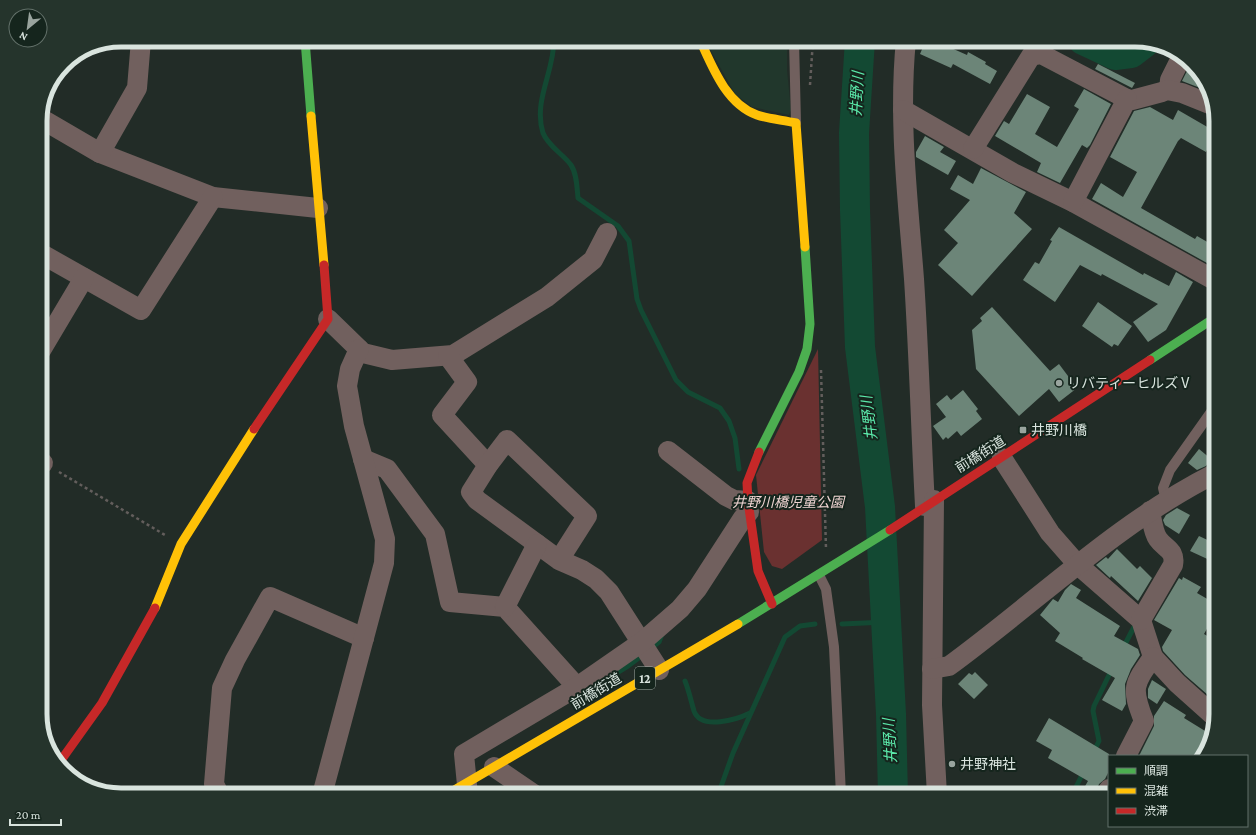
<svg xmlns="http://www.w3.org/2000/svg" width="1256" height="835" font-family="'Crimson Pro','Noto Sans JP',serif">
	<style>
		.built { fill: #21372c }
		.green { fill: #6a3130 }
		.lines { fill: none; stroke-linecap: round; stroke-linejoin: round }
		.stream { stroke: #134933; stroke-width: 5 }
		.river { stroke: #134933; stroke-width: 30 }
		.building { fill: #6c8578 }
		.path { stroke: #635e5c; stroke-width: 2.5; stroke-dasharray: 3 3; stroke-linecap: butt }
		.lane { stroke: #71605e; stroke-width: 10 }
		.street { stroke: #71605e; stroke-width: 20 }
		.fast { stroke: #4caf50; stroke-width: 9 }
		.slow { stroke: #ffc107; stroke-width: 9 }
		.jam { stroke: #c62828; stroke-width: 9 }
		.poi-dot { fill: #99a49e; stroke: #15251d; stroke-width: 1.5 }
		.labels { text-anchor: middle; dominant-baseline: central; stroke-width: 4; stroke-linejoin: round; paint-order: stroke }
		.shield { fill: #15251d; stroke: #9eaba4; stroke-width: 1 }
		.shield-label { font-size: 13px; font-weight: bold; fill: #d9e4de }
		.poi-label { font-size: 14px; fill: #d9e4de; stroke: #15251d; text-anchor: start }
		.street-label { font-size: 14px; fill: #d9e4de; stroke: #15251d }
		.park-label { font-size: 14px; font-style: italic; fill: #f0d5d3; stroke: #15251d }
		.water-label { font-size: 15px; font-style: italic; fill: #5be9aa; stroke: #15251d }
		.rim { fill: none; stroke: #d9e4de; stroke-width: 5 }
	</style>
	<rect width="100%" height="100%" fill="#222c27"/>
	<!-- built -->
	<polygon class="built" points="705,40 787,40 787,70 791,110 789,115 752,107 735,94"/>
	<!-- green -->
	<polygon class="green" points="818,349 822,540 782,569 772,566 764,552 756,475"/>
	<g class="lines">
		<!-- stream -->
		<g class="stream">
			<path d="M554,40C554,72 533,101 543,133C548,146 563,154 571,165C577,174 577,188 578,198L618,226L629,241L637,299L641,310L676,380L688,392L720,408L729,421L735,438L739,469"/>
			<polyline points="842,624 886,622"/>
			<polyline points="1123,648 1136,623"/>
			<polyline points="650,649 659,642 662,634"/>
			<path d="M685,681C689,691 691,701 694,711C701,731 738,719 750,713"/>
			<polyline points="597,685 628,666 644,654"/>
			<polyline points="1094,751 1099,741 1093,711 1094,706 1112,669"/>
			<polyline points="718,795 733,753 785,637 800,626 815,624"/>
			<polyline points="1072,795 1084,771"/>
		</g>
		<!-- river -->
		<g class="river">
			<polyline points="860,40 854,133 855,210 860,347 880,507 891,714 893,795"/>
			<polyline points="1083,40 1115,55 1131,53 1144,43"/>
		</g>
	</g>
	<!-- building -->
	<g class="building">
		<polygon points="926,40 942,40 940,43 967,55 968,52 986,62 985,64 997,71 990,84 953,64 951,68 920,54"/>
		<polygon points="1098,64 1135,83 1132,88 1095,69"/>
		<polygon points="1190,65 1205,81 1208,91 1182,81"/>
		<polygon points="1084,89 1111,104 1090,145 1087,148 1082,145 1060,183 1037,172 1041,163 995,136 1004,121 1009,124 1027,94 1050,107 1035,134 1057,147 1079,109 1074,106"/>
		<polygon points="1150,107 1173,120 1178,110 1216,132 1216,155 1207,150 1206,152 1181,138 1178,141 1141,208 1195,239 1197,236 1216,247 1216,268 1092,199 1101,183 1123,197 1137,172 1110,157 1134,111"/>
		<polygon points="925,136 944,147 940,152 956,161 948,175 916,157 916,152"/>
		<polygon points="981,168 1026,192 1014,213 1032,229 972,296 938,265 958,243 944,230 970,200 950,189 958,175 973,184"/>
		<polygon points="1059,227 1143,275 1144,273 1169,286 1176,272 1193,282 1166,330 1148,342 1133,322 1158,304 1102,274 1101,276 1080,265 1055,302 1023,280 1035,262 1039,264 1052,241 1050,240"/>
		<polygon points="1098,302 1132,326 1118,346 1114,344 1112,347 1082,326"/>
		<polygon points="992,307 1050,371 1059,364 1077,388 1059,402 1049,389 1019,416 976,369 972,330 982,321 980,318"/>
		<polygon points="963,390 978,409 976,411 982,419 961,436 957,431 948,439 946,437 943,440 933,426 946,417 936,404 947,395 951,400"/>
		<polygon points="1199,449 1211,459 1206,466 1197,470 1188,463"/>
		<polygon points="1177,508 1190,515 1179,534 1165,525 1163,520 1166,515"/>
		<polygon points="1199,536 1216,544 1216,563 1190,551"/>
		<polygon points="1117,549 1137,569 1140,566 1152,578 1138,601 1111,576 1110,578 1096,565 1106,557 1108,559"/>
		<polygon points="1183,577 1201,587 1197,593 1216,604 1216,613 1204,634 1216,641 1216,702 1185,675 1163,651 1162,647 1172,630 1154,620 1179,578 1182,580"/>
		<polygon points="1071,584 1081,590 1076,598 1120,626 1114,636 1138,649 1140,655 1131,669 1125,684 1126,704 1122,711 1102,700 1115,678 1082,659 1083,658 1055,641 1060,633 1040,615 1053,599 1058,602 1065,590"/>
		<polygon points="975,672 988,685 974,699 958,684 969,673 972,675"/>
		<polygon points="1152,680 1166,689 1157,704 1148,698 1148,689"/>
		<polygon points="1164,701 1186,715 1184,718 1210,734 1203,756 1139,756 1154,726 1154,716"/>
		<polygon points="1049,718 1109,754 1109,771 1105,779 1099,784 1095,795 1080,795 1088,781 1048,758 1052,750 1036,741"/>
	</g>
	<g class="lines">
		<!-- path -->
		<g class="path">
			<polyline points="810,85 813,40"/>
			<polyline points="821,370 826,549"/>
			<polyline points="59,472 165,535"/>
		</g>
		<!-- lane -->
		<g class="lane">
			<polyline points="794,40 796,123"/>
			<polyline points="1166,500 1163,488 1170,470 1216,405"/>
			<polyline points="819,575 826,589 834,647 841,795"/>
		</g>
		<!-- street -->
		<g class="street">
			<path d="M906,40C898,120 908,200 914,279C919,355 921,431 925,506"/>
			<polyline points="1169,90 1170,80 1182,56"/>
			<polyline points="903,110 1013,173 1073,202 1216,281"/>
			<polyline points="40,118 100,153 213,197 318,208"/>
			<polyline points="973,149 1031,56 1041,54 1127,99 1132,100 1162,92 1167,90 1182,93 1212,105"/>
			<polyline points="100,153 137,88 141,40"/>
			<polyline points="1073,202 1127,99"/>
			<polyline points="40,253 141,310 213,197"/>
			<polyline points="328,319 363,353 392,360 453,355 547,297 593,260 607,233"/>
			<polyline points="40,352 84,278"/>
			<polyline points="448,356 467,382 442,415 488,465"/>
			<polyline points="668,451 726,496 734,500 748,501"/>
			<polyline points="1002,458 1050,533 1078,565 1141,620 1153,657 1177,683 1215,717"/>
			<polyline points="363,459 387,469 435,534 450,602 505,607 577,687"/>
			<polyline points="40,462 43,463"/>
			<polyline points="934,500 932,705 937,795"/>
			<polyline points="559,560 587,516 507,440 488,465 471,492 477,500 559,560 582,570 596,579 609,592 659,670"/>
			<polyline points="505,607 537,544"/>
			<path d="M1141,620L1173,565C1176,550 1165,549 1158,539C1153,532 1152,520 1150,511"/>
			<path d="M932,669L949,666C1038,601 1118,522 1216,473"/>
			<path d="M1126,756L1144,721C1131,688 1133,685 1153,657"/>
			<polyline points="494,767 535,795"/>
			<polyline points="222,795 219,794 214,784 222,688 235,660 270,597 364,638"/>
			<polyline points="322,795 384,563 385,539 354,426 347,386 350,369 359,349"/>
			<polyline points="468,795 464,754 577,687 642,642 680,609 697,589 743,518 749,512"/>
			<polyline points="1106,795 1109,789"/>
		</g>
		<!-- fast -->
		<g class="fast">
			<polyline points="305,40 311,116"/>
			<polyline points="1150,360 1216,317"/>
			<polyline points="759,452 799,372 807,349 810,324 805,247"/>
			<polyline points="738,624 890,530"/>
		</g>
		<!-- slow -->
		<g class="slow">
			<path d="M700,40C712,66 726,104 757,115C769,119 783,120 796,123L805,247"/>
			<polyline points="311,116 324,265"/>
			<polyline points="155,608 181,544 254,429"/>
			<polyline points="446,795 738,624"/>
		</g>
		<!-- jam -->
		<g class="jam">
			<polyline points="254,429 328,319 324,265"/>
			<polyline points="759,452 747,483 748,501 758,571 772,604"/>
			<polyline points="890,530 1150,360"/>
			<polyline points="59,763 102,703 155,608"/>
		</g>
	</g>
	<!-- markers -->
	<g class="poi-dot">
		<circle cx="1059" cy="383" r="4"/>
		<rect x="1019" y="426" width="8" height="8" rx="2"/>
		<circle cx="952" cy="764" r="4"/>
	</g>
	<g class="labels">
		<!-- shield labels -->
		<rect class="shield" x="635" y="667" width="20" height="22" rx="3"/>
		<g class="shield-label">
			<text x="645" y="678">12</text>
		</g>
		<!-- poi labels -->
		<g class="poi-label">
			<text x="1067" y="383">リバティーヒルズⅤ</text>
			<text x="1031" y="430">井野川橋</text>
			<text x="960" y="764">井野神社</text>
		</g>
		<!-- street labels -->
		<g class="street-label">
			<text transform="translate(980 454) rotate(-32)">前橋街道</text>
			<text transform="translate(596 691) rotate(-31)">前橋街道</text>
		</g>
		<!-- park labels -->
		<g class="park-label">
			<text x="788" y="502">井野川橋児童公園</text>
		</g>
		<!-- water labels -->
		<g class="water-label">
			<text transform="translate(857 94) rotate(-87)">井野川</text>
			<text transform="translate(869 418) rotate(-97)">井野川</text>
			<text transform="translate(890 741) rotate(-93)">井野川</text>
		</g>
	</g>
	<!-- crop -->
	<path d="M0 0H1256V835H0ZM121 47H1135A74 74 0 0 1 1209 121V714A74 74 0 0 1 1135 788H121A74 74 0 0 1 47 714V121A74 74 0 0 1 121 47Z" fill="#25342c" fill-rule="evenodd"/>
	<path class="rim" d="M121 47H1135A74 74 0 0 1 1209 121V714A74 74 0 0 1 1135 788H121A74 74 0 0 1 47 714V121A74 74 0 0 1 121 47Z"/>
	<!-- legend -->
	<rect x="1108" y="755" width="140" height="72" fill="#15251d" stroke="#63716a"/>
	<rect x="1116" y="768" width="20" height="6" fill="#4caf50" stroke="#63716a"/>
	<text x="1144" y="775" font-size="12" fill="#d9e4de">順調</text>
	<rect x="1116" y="788" width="20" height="6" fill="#ffc107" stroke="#63716a"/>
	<text x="1144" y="795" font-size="12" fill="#d9e4de">混雑</text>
	<rect x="1116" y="808" width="20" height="6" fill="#c62828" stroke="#63716a"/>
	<text x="1144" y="815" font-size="12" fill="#d9e4de">渋滞</text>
	<!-- north arrow -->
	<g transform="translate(28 28) rotate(209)"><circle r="19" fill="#15251d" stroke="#63716a"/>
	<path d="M0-3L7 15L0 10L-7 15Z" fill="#99a49e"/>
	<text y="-6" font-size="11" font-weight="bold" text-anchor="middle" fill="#d9e4de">N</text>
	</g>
	<!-- scale -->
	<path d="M10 819v6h51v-6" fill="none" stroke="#d9e4de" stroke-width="2"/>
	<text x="16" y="819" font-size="12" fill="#d9e4de" stroke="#15251d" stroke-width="3" paint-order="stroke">20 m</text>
</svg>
